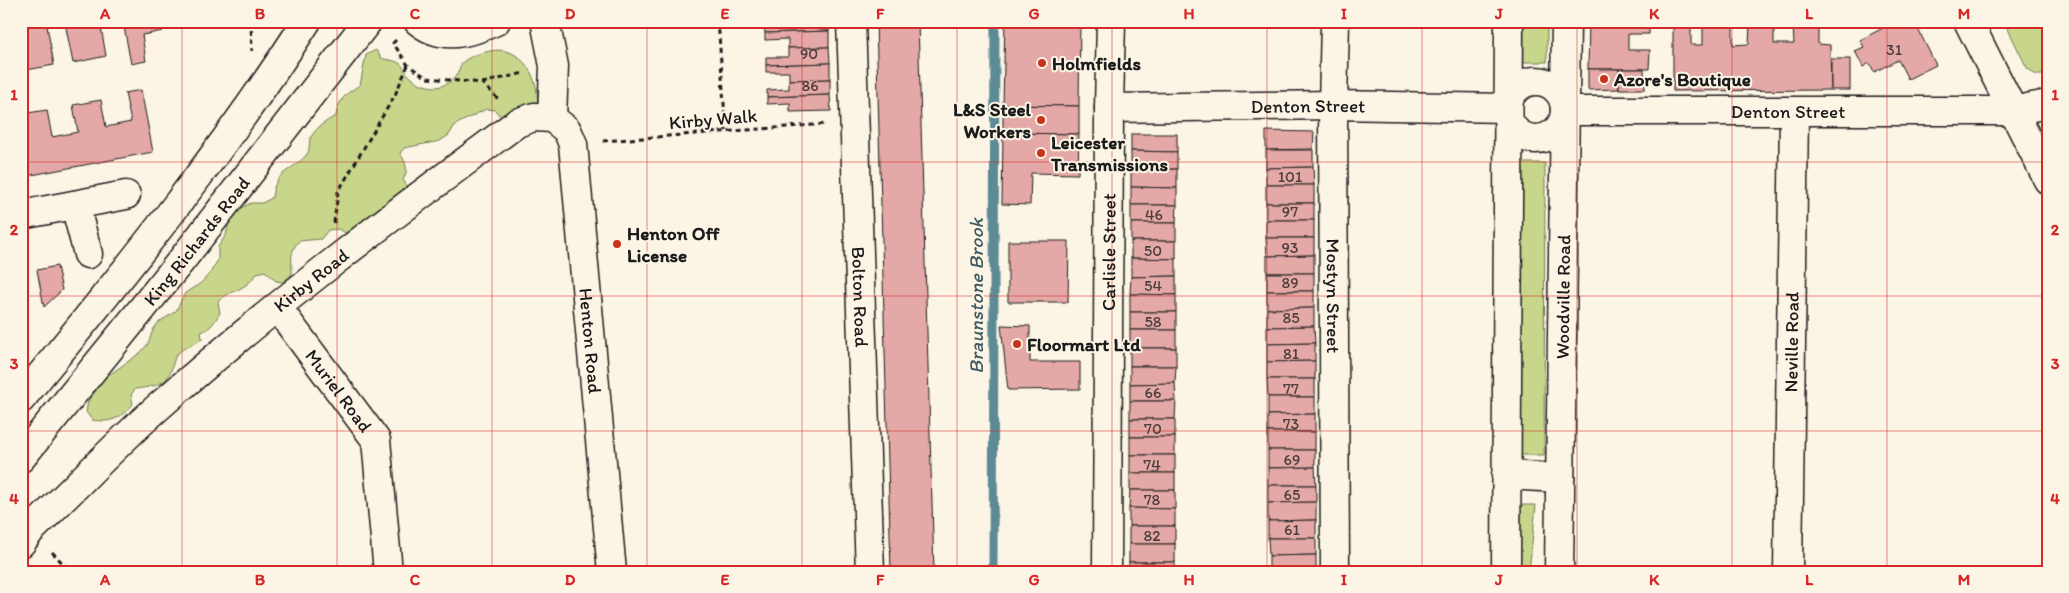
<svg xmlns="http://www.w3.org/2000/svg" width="2069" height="593" font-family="Itim,sans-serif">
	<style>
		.green { fill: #c7d68a; stroke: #727953 }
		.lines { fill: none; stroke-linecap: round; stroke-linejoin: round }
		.stream { stroke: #5c8a95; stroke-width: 9 }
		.building { fill: #e4a9a6; stroke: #1c1c1c }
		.minor-casing { stroke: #1c1c1c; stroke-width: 31 }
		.major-casing { stroke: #1c1c1c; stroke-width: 31 }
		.path { stroke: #1c1c1c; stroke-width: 3; stroke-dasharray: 5 4; stroke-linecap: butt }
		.minor { stroke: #fcf5e5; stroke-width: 28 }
		.major { stroke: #fcf5e5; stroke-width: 28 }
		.grid { fill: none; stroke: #d62828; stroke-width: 1; stroke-opacity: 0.55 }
		.poi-dot { fill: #c8321e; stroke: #fcf5e5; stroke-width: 2 }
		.labels { text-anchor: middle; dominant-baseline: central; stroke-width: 4; stroke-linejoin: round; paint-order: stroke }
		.number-label { font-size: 16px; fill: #4e3f3e }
		.poi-label { font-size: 19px; font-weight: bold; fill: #1c1c1c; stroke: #fcf5e5; text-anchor: start }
		.street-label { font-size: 19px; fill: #1c1c1c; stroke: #fcf5e5 }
		.water-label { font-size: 20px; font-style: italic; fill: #415c62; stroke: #fcf5e5 }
		.neatline { fill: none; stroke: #d62828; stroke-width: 2 }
		.grid-label { font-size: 16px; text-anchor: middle; font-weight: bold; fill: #d62828 }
	</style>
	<rect width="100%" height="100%" fill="#fcf5e5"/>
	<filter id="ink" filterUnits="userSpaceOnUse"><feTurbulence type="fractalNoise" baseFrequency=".02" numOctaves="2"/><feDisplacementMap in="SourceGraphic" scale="10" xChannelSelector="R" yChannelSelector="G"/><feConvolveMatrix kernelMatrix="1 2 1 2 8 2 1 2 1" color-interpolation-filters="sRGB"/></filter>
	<g filter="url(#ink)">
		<!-- green -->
		<g class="green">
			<rect x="1520" y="21" width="27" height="41"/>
			<polygon points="2004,21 2043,21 2048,30 2048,75 2036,75 2027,68"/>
			<path d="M376,50L381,58C386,60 395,60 399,63C402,64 404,70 406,72C413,81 424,87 436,87C445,86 453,81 458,73C459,70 460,66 462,63C469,56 481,53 490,51C523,44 541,81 537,108L503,120L495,110L486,109L455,125L449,135L440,141L404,148L400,153C406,163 409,169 403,180L413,194L354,237L338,229L328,230L321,239L299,241C289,251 292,261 292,274L283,282L276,281L265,271L257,273C244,293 231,288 218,302L220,313C214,322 211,329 201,332L202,339C195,344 184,347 178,353C174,357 173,365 171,371C166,386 149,387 135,389L131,395L133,404C120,419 112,423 92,420L86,412L88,401L96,391L99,382L140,353L148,344L153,330L158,323L176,311L185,293L201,283L210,273L218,260V247L226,235L229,222L241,208L251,203H262L272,198C275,169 292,173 307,154C310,150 309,144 310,139C315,128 326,121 336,116C338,100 346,93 360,85L366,55Z"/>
			<polygon points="1518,163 1545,163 1544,455 1518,455"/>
			<polygon points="1515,505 1536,505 1529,572 1515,572"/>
		</g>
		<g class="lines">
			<!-- stream -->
			<polyline class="stream" points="993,572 995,21"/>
		</g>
		<!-- building -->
		<g class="building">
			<polygon points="21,21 100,21 106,56 73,63 65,23 47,26 54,65 21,71"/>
			<polygon points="123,21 161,21 163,31 142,35 146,61 131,64"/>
			<polygon points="787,21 828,21 829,31 765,33 764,25 787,25"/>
			<polygon points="876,21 918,21 934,572 891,572"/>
			<polygon points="1005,21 1080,21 1079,106 1003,105"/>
			<polygon points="1589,21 1649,21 1649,34 1628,34 1628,50 1650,50 1649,69 1588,69"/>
			<polygon points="1798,21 1815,21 1815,26 1818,26 1818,44 1830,45 1831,90 1673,91 1673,24 1691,24 1691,45 1703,45 1703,25 1733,25 1733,45 1749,44 1750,25 1774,25 1774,44 1794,44 1793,26 1798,26"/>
			<polygon points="1880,21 1914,21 1936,65 1908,79 1898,60 1874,72 1870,63 1863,67 1855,51 1864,47 1860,40 1883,28"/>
			<polygon points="829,31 829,47 788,48 788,39 765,40 765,33"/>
			<polygon points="829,47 830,63 766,65 766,57 788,57 788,48"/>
			<rect x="1831" y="59" width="19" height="31"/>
			<polygon points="830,63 830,79 789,80 789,72 766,72 766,65"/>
			<polygon points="1588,69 1619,69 1619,89 1588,90"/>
			<polygon points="1619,69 1644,69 1645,89 1619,89"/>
			<polygon points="830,79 830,95 767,97 767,90 789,89 789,80"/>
			<polygon points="141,90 153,152 21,177 21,143 26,142 21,114 47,110 52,137 78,132 73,105 101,100 106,127 131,122 125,93"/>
			<polygon points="830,95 831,111 790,112 790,103 767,104 767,97"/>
			<polygon points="1003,105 1079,106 1079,134 1003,133"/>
			<polygon points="1266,131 1314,132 1313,149 1266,150"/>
			<polygon points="1003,133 1079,134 1078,174 1031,173 1030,205 1002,204"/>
			<polygon points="1131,134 1177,134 1177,152 1131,151"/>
			<polygon points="1266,150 1313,150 1313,167 1266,168"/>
			<polygon points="1131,151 1177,152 1177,169 1131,170"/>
			<polygon points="1313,167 1314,185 1266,185 1266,168"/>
			<polygon points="1177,169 1177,188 1131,187 1131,170"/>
			<rect x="1266" y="185" width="48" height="18"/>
			<polygon points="1131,187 1177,188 1177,205 1131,205"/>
			<rect x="1266" y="203" width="48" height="17"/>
			<polygon points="1131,205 1177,205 1176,223 1131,223"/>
			<rect x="1266" y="220" width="48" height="18"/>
			<rect x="1131" y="223" width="45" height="18"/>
			<polygon points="1266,238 1314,238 1314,255 1267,256"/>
			<polygon points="1008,241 1069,241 1068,302 1008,302"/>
			<polygon points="1131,241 1176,241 1176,259 1131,258"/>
			<polygon points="1314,255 1314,273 1267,273 1267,256"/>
			<polygon points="1131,258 1176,259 1176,276 1131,277"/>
			<polygon points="57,266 62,290 44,307 37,270"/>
			<rect x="1267" y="273" width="47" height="18"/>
			<polygon points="1176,276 1176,295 1130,294 1131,277"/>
			<polygon points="1267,291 1314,291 1314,308 1267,309"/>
			<polygon points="1130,294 1176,295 1176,312 1130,312"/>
			<polygon points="1314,308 1314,326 1267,327 1267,309"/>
			<rect x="1130" y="312" width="46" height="18"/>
			<polygon points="1001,325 1030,326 1030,362 1080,362 1080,389 1008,390"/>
			<polygon points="1314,326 1315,343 1267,344 1267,327"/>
			<rect x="1130" y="330" width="46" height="18"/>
			<polygon points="1315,343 1315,361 1267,362 1267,344"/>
			<rect x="1130" y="348" width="46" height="18"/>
			<polygon points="1315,361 1315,379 1267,379 1267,362"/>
			<polygon points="1130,366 1176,366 1175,383 1130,384"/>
			<polygon points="1267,379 1315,379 1315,397 1268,397"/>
			<polygon points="1175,383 1176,401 1130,401 1130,384"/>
			<polygon points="1268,397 1315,397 1315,414 1268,415"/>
			<polygon points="1130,401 1176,401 1175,419 1130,419"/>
			<polygon points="1315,414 1315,432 1268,432 1268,415"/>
			<rect x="1130" y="419" width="45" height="18"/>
			<rect x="1268" y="432" width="47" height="18"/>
			<rect x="1130" y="437" width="45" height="18"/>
			<polygon points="1268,450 1315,450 1315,467 1268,468"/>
			<rect x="1130" y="455" width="45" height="18"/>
			<polygon points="1315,467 1316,485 1268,485 1268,468"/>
			<rect x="1130" y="473" width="45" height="17"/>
			<polygon points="1268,485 1316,485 1316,502 1268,503"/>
			<polygon points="1130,490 1175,490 1175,509 1129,508"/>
			<polygon points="1316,502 1316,520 1268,521 1268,503"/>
			<polygon points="1129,508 1175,509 1175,526 1129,526"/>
			<polygon points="1316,520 1316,538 1268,538 1268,521"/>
			<rect x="1129" y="526" width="46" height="18"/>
			<polygon points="1268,538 1316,538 1316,555 1269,556"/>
			<rect x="1129" y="544" width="46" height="18"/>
			<polygon points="1316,555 1316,572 1269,572 1269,556"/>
			<rect x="1129" y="562" width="46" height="10"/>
		</g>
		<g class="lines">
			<!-- minor casing -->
			<g class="minor-casing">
				<g id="minor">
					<path d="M418,21C442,41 470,33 496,21"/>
					<polyline points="545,21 554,66 552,118"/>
					<path id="s1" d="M851,21L870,572"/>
					<path id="s2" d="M1335,21L1333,105L1335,572"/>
					<polyline points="1968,21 2048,180"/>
					<circle cx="1536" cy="110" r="29"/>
					<path id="s3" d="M1109,108L1333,105L1507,108"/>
					<path id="s4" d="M1566,111H2012L2048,104"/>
					<path id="s5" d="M552,118L567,130L573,144L612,572"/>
					<polyline points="75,205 88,254"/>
					<polyline points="21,215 126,195"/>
					<path id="s6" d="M277,307L376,440L388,572"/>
					<polyline points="1506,475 1560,478"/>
					<path id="s7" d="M21,543L31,530C73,490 113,447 156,409C271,307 394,214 517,123L534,117L552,118"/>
					<path id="s8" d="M1107,572L1109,108L1111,21"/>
					<polyline points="1506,572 1509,21"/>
					<path id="s9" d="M1559,572L1566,21"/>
					<path id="s10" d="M1788,572L1794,112"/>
				</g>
			</g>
			<!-- major casing -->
			<g class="major-casing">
				<g id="major">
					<path d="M21,399C122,277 221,154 307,21"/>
					<path id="s11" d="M21,458L181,261L368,21"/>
				</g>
			</g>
			<!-- path -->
			<g class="path">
				<polyline points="251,21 252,51"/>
				<polyline points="718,21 726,131"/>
				<polyline points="396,40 393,43 408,65 427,78 482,83 498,99"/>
				<polyline points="482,83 524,73"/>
				<polyline points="603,141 826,124"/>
				<polyline points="334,223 338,192 395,95 408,65"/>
				<polyline points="52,552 71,572"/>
			</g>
			<!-- minor -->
			<use href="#minor" class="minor"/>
			<!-- major -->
			<use href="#major" class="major"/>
		</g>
	</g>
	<!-- grid -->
	<path class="grid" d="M182,21V572M337,21V572M492,21V572M647,21V572M802,21V572M957,21V572M1112,21V572M1267,21V572M1422,21V572M1577,21V572M1732,21V572M1887,21V572M21,162H2048M21,296H2048M21,431H2048"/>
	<!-- markers -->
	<g class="poi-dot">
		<circle cx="1042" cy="63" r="5"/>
		<circle cx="1604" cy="79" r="5"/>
		<circle cx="1041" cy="120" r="5"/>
		<circle cx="1041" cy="153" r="5"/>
		<circle cx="617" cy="244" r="5"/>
		<circle cx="1017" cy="344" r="5"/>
	</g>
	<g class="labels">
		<!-- number labels -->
		<g class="number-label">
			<text x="1894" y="49">31</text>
			<text x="809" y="53">90</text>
			<text x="810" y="85">86</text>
			<text x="1290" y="176">101</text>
			<text x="1290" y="211">97</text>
			<text x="1154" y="214">46</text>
			<text x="1290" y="247">93</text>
			<text x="1153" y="250">50</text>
			<text x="1290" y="282">89</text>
			<text x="1153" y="285">54</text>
			<text x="1291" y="317">85</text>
			<text x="1153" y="321">58</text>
			<text x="1291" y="353">81</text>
			<text x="1291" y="388">77</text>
			<text x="1153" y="392">66</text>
			<text x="1291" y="423">73</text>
			<text x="1153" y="428">70</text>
			<text x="1292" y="459">69</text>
			<text x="1152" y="464">74</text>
			<text x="1292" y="494">65</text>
			<text x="1152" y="499">78</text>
			<text x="1292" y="529">61</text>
			<text x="1152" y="535">82</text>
		</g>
		<!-- poi labels -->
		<g class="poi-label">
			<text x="1052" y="63">Holmfields</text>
			<text x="1614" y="79">Azore's Boutique</text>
			<text x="1031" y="109" text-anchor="end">L&amp;S Steel<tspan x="1031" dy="22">Workers</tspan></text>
			<text x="1051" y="142">Leicester<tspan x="1051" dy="22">Transmissions</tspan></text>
			<text x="627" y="233">Henton Off<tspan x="627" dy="22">License</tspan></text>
			<text x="1027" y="344">Floormart Ltd</text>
		</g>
		<!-- street labels -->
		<g class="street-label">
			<text stroke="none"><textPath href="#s3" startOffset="199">Denton Street</textPath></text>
			<text stroke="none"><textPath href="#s4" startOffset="222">Denton Street</textPath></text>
			<text transform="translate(713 119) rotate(-5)">Kirby Walk</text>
			<text stroke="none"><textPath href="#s11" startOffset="279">King Richards Road</textPath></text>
			<text stroke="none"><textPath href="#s8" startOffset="320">Carlisle Street</textPath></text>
			<text stroke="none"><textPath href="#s7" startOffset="392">Kirby Road</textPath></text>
			<text stroke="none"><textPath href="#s1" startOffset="276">Bolton Road</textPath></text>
			<text stroke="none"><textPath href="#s2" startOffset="275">Mostyn Street</textPath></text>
			<text stroke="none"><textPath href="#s9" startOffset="275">Woodville Road</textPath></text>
			<text stroke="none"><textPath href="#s5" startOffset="232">Henton Road</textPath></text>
			<text stroke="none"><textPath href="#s10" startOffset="230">Neville Road</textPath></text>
			<text stroke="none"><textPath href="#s6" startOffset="104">Muriel Road</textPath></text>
		</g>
		<!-- water labels -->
		<g class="water-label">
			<text transform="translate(976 296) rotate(-90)">Braunstone Brook</text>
		</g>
	</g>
	<!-- margin -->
	<rect width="2069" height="593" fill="none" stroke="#fcf5e5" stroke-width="55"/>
	<rect x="28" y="28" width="2014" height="538" class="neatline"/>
	<g class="grid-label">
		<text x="105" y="19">A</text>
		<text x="260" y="19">B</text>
		<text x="415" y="19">C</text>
		<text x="570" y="19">D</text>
		<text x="725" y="19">E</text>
		<text x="880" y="19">F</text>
		<text x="1034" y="19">G</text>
		<text x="1189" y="19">H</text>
		<text x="1344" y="19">I</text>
		<text x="1499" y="19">J</text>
		<text x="1654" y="19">K</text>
		<text x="1809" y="19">L</text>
		<text x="1964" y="19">M</text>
		<text x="14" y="100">1</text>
		<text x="2055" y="100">1</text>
		<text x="14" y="235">2</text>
		<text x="2055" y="235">2</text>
		<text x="14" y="369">3</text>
		<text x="2055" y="369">3</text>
		<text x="14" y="504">4</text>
		<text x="2055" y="504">4</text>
		<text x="105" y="585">A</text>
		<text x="260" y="585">B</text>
		<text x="415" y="585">C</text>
		<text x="570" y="585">D</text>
		<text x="725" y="585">E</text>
		<text x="880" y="585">F</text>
		<text x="1034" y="585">G</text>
		<text x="1189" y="585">H</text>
		<text x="1344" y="585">I</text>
		<text x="1499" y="585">J</text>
		<text x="1654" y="585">K</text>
		<text x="1809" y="585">L</text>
		<text x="1964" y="585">M</text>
	</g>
</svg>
